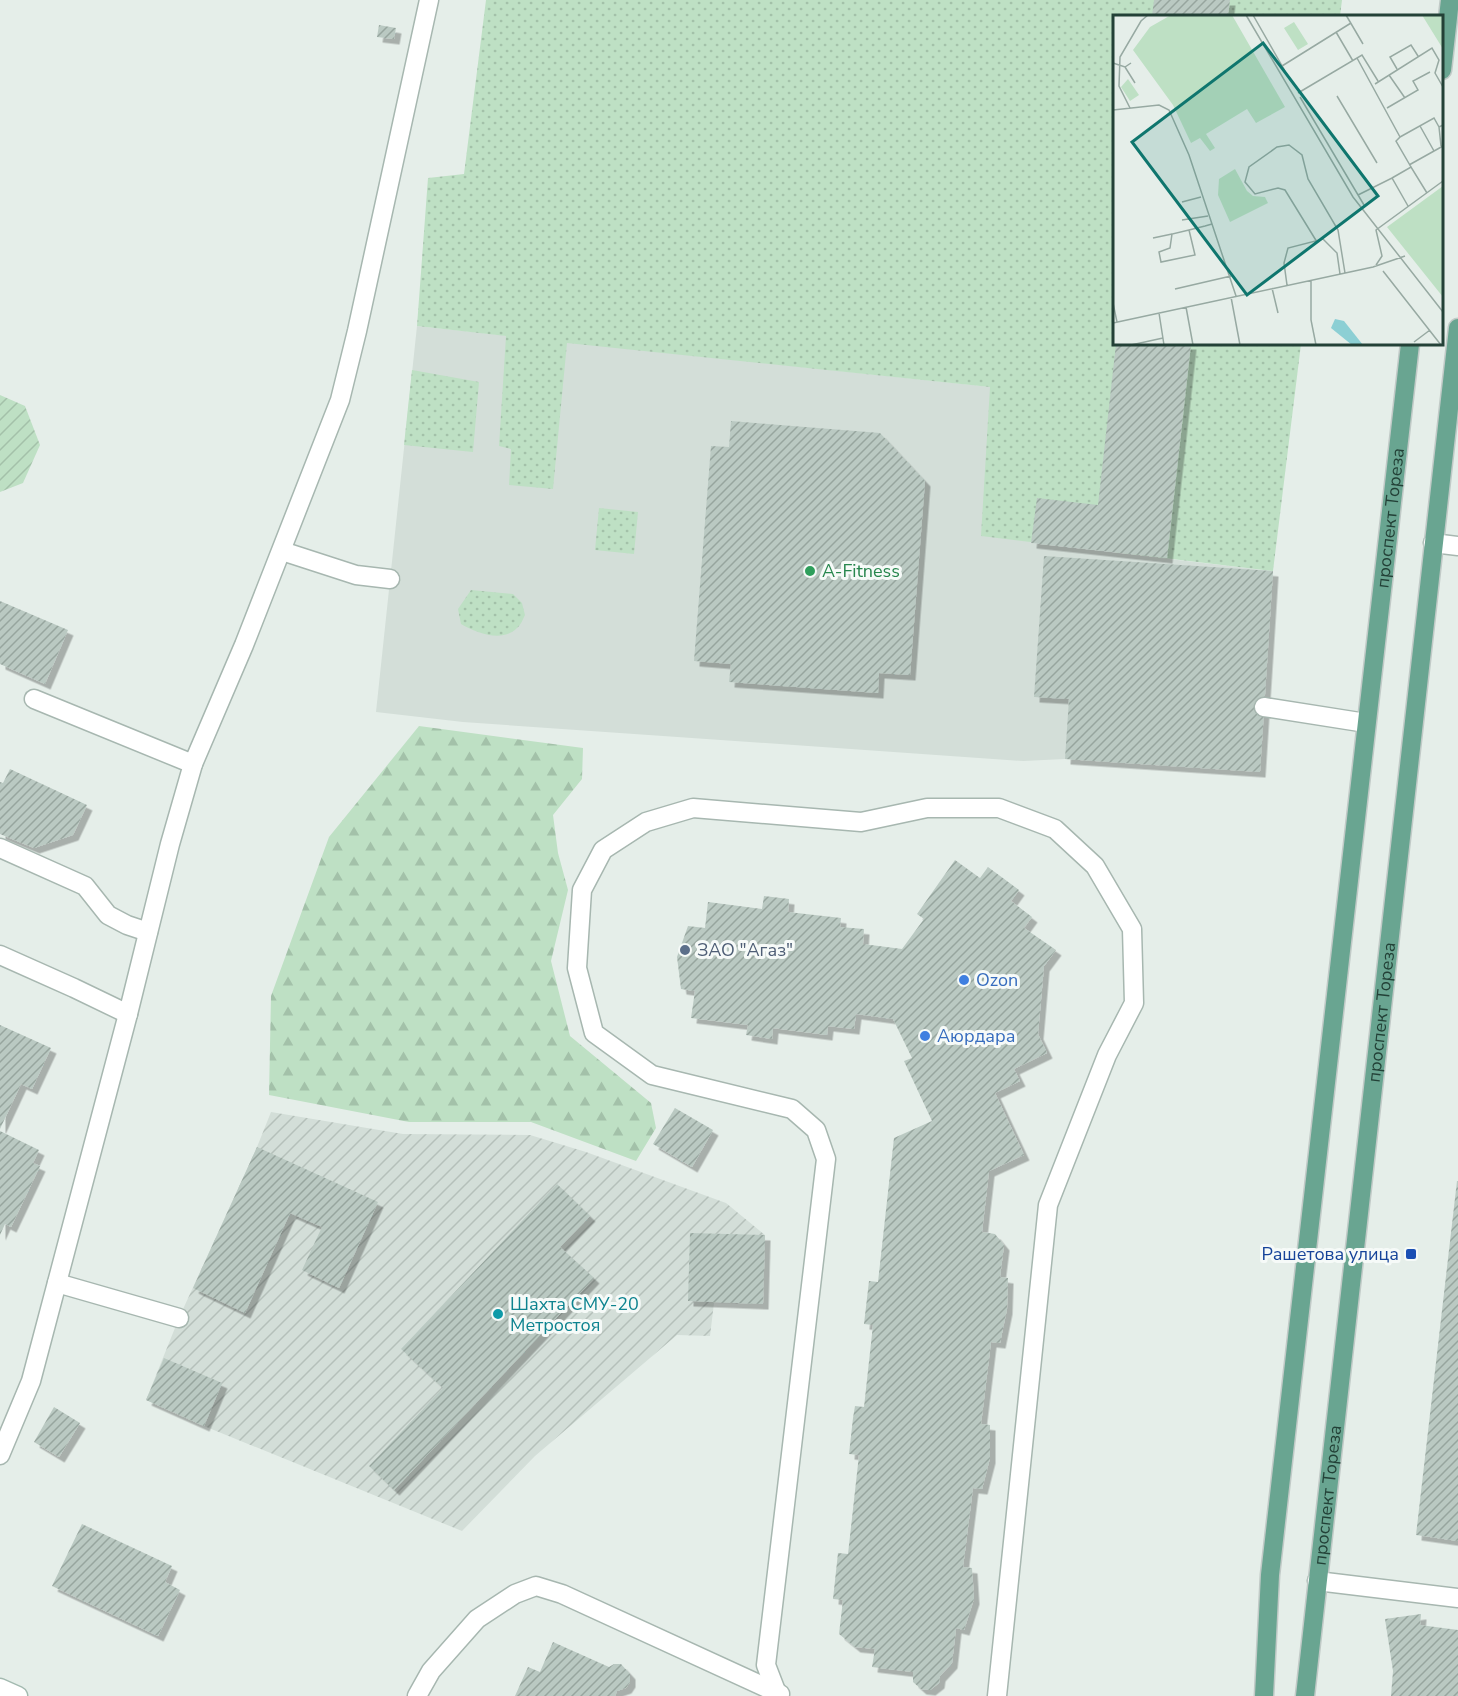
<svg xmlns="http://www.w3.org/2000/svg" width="1458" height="1696" font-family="'Nunito Sans',sans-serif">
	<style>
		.built { fill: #d3ded8 }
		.industrial { fill: url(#industrial-furrows) }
		.grass { fill: url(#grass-dots) }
		.forest { fill: url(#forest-firs) }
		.garden { fill: url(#garden-furrows) }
		.building { fill: url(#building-hatch); filter: url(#shadow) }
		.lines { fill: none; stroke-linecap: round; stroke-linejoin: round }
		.lane-casing { stroke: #a7b7b0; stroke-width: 21 }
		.street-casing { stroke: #a7b7b0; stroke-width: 21 }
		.secondary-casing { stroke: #a3bab0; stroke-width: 21 }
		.primary-casing { stroke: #c1cac7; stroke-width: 21 }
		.lane { stroke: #fff; stroke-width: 18 }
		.street { stroke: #fff; stroke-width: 18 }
		.secondary { stroke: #fff; stroke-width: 18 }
		.primary { stroke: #69a591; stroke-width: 18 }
		.leisure-dot { fill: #2e9e5b; stroke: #f6faf8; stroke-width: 2 }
		.service-dot { fill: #5c6f8a; stroke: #f6faf8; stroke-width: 2 }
		.shop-dot { fill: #3f7fe0; stroke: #f6faf8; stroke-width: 2 }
		.transit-dot { fill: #1a4fb4; stroke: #f6faf8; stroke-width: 2 }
		.culture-dot { fill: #0f9aa8; stroke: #f6faf8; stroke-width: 2 }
		.labels { text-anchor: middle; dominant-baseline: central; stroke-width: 6; stroke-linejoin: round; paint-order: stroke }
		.street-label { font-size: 18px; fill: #234137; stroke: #f6faf8 }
		.leisure-label { font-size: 18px; fill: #27864d; stroke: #f6faf8; text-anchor: start }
		.service-label { font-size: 18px; fill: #4e5e75; stroke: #f6faf8; text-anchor: start }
		.shop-label { font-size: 18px; fill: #366cbe; stroke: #f6faf8; text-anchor: start }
		.transit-label { font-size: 18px; fill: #164399; stroke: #f6faf8; text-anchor: end }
		.culture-label { font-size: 18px; fill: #0d838f; stroke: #f6faf8; text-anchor: start }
		.inset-road { fill: none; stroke: #97a9a2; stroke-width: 1.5 }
		.view { fill: #0f766e; fill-opacity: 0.15; stroke: #0f766e; stroke-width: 3 }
		.inset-edge { fill: none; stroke: #234137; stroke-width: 3 }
	</style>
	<defs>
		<pattern id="industrial-furrows" width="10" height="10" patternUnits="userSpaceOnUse" patternTransform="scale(1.5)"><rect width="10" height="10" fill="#d3ded8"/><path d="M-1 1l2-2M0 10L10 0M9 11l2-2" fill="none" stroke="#b5c0ba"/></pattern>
		<pattern id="grass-dots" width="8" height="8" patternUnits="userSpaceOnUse" patternTransform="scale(1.5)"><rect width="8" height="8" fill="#bee0c4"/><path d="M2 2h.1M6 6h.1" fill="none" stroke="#a3c1a9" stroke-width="1.8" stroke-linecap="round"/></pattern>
		<pattern id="forest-firs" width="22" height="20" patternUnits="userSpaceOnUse" patternTransform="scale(1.5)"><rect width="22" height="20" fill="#bee0c4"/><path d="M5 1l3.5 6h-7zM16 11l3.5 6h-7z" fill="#a3c1a9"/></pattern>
		<pattern id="garden-furrows" width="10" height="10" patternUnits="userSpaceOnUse" patternTransform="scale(1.5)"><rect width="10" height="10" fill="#bee0c4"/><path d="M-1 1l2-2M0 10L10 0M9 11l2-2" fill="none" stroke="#a3c1a9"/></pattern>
		<pattern id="building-hatch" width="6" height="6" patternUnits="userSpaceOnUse" patternTransform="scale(1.5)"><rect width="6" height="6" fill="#bac9c2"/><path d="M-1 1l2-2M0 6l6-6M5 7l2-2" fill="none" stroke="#97a59e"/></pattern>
		<filter id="shadow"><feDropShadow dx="5.5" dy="5.5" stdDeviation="0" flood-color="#0004"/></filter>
	</defs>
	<rect width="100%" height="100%" fill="#e5eee9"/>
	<!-- built -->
	<polygon class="built" points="417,326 991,387 1031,543 1273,571 1260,772 1065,759 1023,761 463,722 376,712"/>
	<!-- industrial -->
	<polygon class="industrial" points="271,1112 403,1134 530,1135 586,1152 726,1203 765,1235 763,1304 714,1303 710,1336 677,1335 535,1456 462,1531 204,1426 146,1400 179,1318 257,1147"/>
	<!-- grass -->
	<g class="grass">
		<polygon points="486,0 1342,0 1340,16 1114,16 1114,344 1301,344 1273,571 981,536 990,387 567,343 553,489 509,485 511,449 499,446 506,336 417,326 428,178 464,174"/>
		<polygon points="412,370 479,382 473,452 404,445"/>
		<polygon points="599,508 638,512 634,554 595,550"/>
		<path d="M471,590L513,594L522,603L525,615C523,619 521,625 517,628C502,643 477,633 461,624L458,609Z"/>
	</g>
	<!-- forest -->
	<polygon class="forest" points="419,726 583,748 582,779 553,815 558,853 568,890 551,961 570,1036 651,1103 656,1128 636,1161 531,1122 409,1122 269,1095 271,996 329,837"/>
	<!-- garden -->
	<polygon class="garden" points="0,395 25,406 40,445 23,483 0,492"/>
	<!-- building -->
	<g class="building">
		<polygon points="1154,0 1230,0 1228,16 1152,16"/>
		<polygon points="379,25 396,28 394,39 377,37"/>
		<polygon points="1116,344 1191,344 1167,558 1031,543 1037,498 1098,505"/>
		<polygon points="731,421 880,433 925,481 910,675 879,673 878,693 729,682 731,664 694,661 711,446 729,447"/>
		<polygon points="1044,556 1273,571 1260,772 1065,759 1069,699 1034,697"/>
		<polygon points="0,601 68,630 45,684 0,664"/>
		<polygon points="10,769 87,805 73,835 34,848 0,834 0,782 3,783"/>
		<polygon points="955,860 980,878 988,867 1019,890 1011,901 1032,917 1024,928 1056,950 1044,966 1038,1034 1047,1053 1014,1069 1020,1081 995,1093 1024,1155 989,1171 982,1232 995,1234 1004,1245 1000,1277 1008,1278 1007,1309 1000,1343 991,1342 981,1424 990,1425 990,1458 982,1489 973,1488 963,1567 972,1568 974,1599 964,1630 956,1628 952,1663 940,1676 939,1683 930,1690 921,1689 913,1682 913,1672 872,1667 875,1649 855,1647 839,1634 843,1600 833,1599 838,1553 848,1554 859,1455 849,1454 853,1418 855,1406 864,1407 873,1325 864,1324 869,1281 878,1282 894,1138 932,1121 904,1061 912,1058 893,1019 856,1014 854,1029 828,1026 827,1035 773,1028 772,1039 746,1035 748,1025 691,1018 695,991 681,989 677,957 688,926 705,928 708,902 762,909 764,896 789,899 788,912 841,918 840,927 864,929 863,944 902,949 924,919 917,914"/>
		<polygon points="0,1025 51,1048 32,1089 21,1084 0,1129"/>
		<polygon points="675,1108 713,1130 692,1167 653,1144"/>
		<polygon points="0,1131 39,1150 33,1163 40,1166 11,1227 5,1224 0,1235"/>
		<polygon points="257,1147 378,1202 339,1288 302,1270 322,1227 290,1213 245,1313 193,1288"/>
		<polygon points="1457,1181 1458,1181 1458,1541 1416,1535"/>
		<polygon points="557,1184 590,1216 560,1247 594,1278 394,1490 369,1466 443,1388 401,1349"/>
		<polygon points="690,1233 765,1235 763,1304 688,1301"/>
		<polygon points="164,1358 222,1383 204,1426 146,1400"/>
		<polygon points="54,1407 80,1423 59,1457 34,1442"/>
		<polygon points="82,1524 172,1566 165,1582 180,1590 158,1636 52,1586"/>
		<polygon points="1421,1614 1420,1625 1458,1630 1458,1696 1391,1696 1393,1671 1385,1619"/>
		<polygon points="553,1642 609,1667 614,1664 621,1664 630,1674 630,1682 626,1688 617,1691 615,1696 515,1696 528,1667 540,1672"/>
	</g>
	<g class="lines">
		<!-- lane casing -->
		<g class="lane-casing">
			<g id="lane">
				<polyline points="1433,543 1458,546"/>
				<polyline points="282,551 356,575 390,579"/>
				<polyline points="34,699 193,764"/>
				<polyline points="1264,707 1366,723"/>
				<polyline points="0,848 85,886 108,915 127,925 148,932"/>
				<polyline points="0,955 74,988 128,1014"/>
				<polyline points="57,1283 179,1318"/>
				<polyline points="1317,1581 1458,1598"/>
				<polyline points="776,1691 766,1665 826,1159 816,1130 792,1109 652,1075 594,1033 577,968 582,890 603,850 646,822 693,808 861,822 927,808 999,808 1055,829 1095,866 1132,929 1134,1003 1107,1055 1048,1205 997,1696"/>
				<polyline points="417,1696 431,1671 477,1619 515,1594 536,1586 562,1594 780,1694"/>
			</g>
		</g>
		<!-- street casing -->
		<g class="street-casing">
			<polyline id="street" points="0,1455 31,1381 128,1014 170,844 193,764 244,645 340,400 357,331 429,0"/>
		</g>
		<!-- secondary casing -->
		<g class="secondary-casing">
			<polyline id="secondary" points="0,1688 18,1696"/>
		</g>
		<!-- primary casing -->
		<g class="primary-casing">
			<g id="primary">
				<polyline points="1442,70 1450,0"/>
				<path id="s1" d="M1264,1696L1270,1575L1410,344"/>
				<path id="s2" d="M1305,1696L1458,328"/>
			</g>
		</g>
		<!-- lane -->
		<use href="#lane" class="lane"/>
		<!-- street -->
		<use href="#street" class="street"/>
		<!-- secondary -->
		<use href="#secondary" class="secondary"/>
		<!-- primary -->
		<use href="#primary" class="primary"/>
	</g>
	<!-- markers -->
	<circle class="leisure-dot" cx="810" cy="571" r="6"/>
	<circle class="service-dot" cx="685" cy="950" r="6"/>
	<g class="shop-dot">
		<circle cx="964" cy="980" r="6"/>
		<circle cx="925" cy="1036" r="6"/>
	</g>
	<rect class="transit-dot" x="1405" y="1248" width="12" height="12" rx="3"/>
	<circle class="culture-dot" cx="498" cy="1314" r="6"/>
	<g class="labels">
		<!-- street labels -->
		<g class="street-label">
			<text stroke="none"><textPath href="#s1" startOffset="1185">проспект Тореза</textPath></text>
			<text stroke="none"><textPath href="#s2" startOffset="688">проспект Тореза</textPath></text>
			<text stroke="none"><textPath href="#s2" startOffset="202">проспект Тореза</textPath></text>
		</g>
		<!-- leisure labels -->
		<g class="leisure-label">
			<text x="822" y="571">A-Fitness</text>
		</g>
		<!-- service labels -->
		<g class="service-label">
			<text x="697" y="950">ЗАО "Агаз"</text>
		</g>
		<!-- shop labels -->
		<g class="shop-label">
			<text x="976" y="980">Ozon</text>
			<text x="937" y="1036">Аюрдара</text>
		</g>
		<!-- transit labels -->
		<g class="transit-label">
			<text x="1399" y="1254">Рашетова улица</text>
		</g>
		<!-- culture labels -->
		<g class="culture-label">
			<text x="510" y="1304">Шахта СМУ-20<tspan x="510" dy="21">Метростоя</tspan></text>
		</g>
	</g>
	<!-- overview -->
	<g transform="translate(1113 15)">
		<rect width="330" height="330" fill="#e5eee9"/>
		<path d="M58,0H119L172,92L143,108L134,94L93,119L102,133L97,136L87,123L78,128L60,90L20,35L37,12Z" fill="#bee0c4"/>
		<path d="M122,154L134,176L140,181L152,182L155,188L117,207L105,180L106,164Z" fill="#bee0c4"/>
		<path d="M15,64L26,80L17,86L8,72ZM330,171V282L274,212Z" fill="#bee0c4"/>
		<path d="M309,0H330V34ZM181,7L195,29L185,35L171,13Z" fill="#bee0c4"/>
		<path d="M222,304L231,306L250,330H239L218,313Z" fill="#8ccfd4"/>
		<path class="inset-road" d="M133,0L240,182L330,297M140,0L172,56M233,0L250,29M223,17L240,46M244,43L287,122L283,126L298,152M0,48L12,52L18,48M169,51L238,8M12,52L22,68M284,54L277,42L298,30L305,41M276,60L292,83M262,69L319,33L326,45L322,58L330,72M185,78L249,40L265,66M224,81L264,148M187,82L251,190M17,93L6,71L7,42L28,6L35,0M274,93L305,75L300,66L317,57M0,95L46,90L56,95L76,140L123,281M307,111L321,136M287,122L321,103L326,112M328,131L326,112L330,110M296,150L330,131M279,163L298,152L314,178M245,180L279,163L295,191M69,187L88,182M69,205L95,201M76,215L82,240L48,247L46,237L57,233L59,219L76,215L92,211L99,209M40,223L59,219M204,227L172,175L165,173L142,179L132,167L136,152L164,132L176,130L189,140L195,164L225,215L232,258M263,250L269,241L263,215L330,166M270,256L328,330M198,265V305L203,330M174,270L171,248L175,233L210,224L224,238L227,259M159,273L165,298M62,274L118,261M118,282L127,330M0,288L4,307M73,292L80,330M46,298L51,330M0,308L260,252L292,241M301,327L317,315M18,330L50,323"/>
		<path class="view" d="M150,28L265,181L134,280L19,127Z"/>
		<rect width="330" height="330" class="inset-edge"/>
	</g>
</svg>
